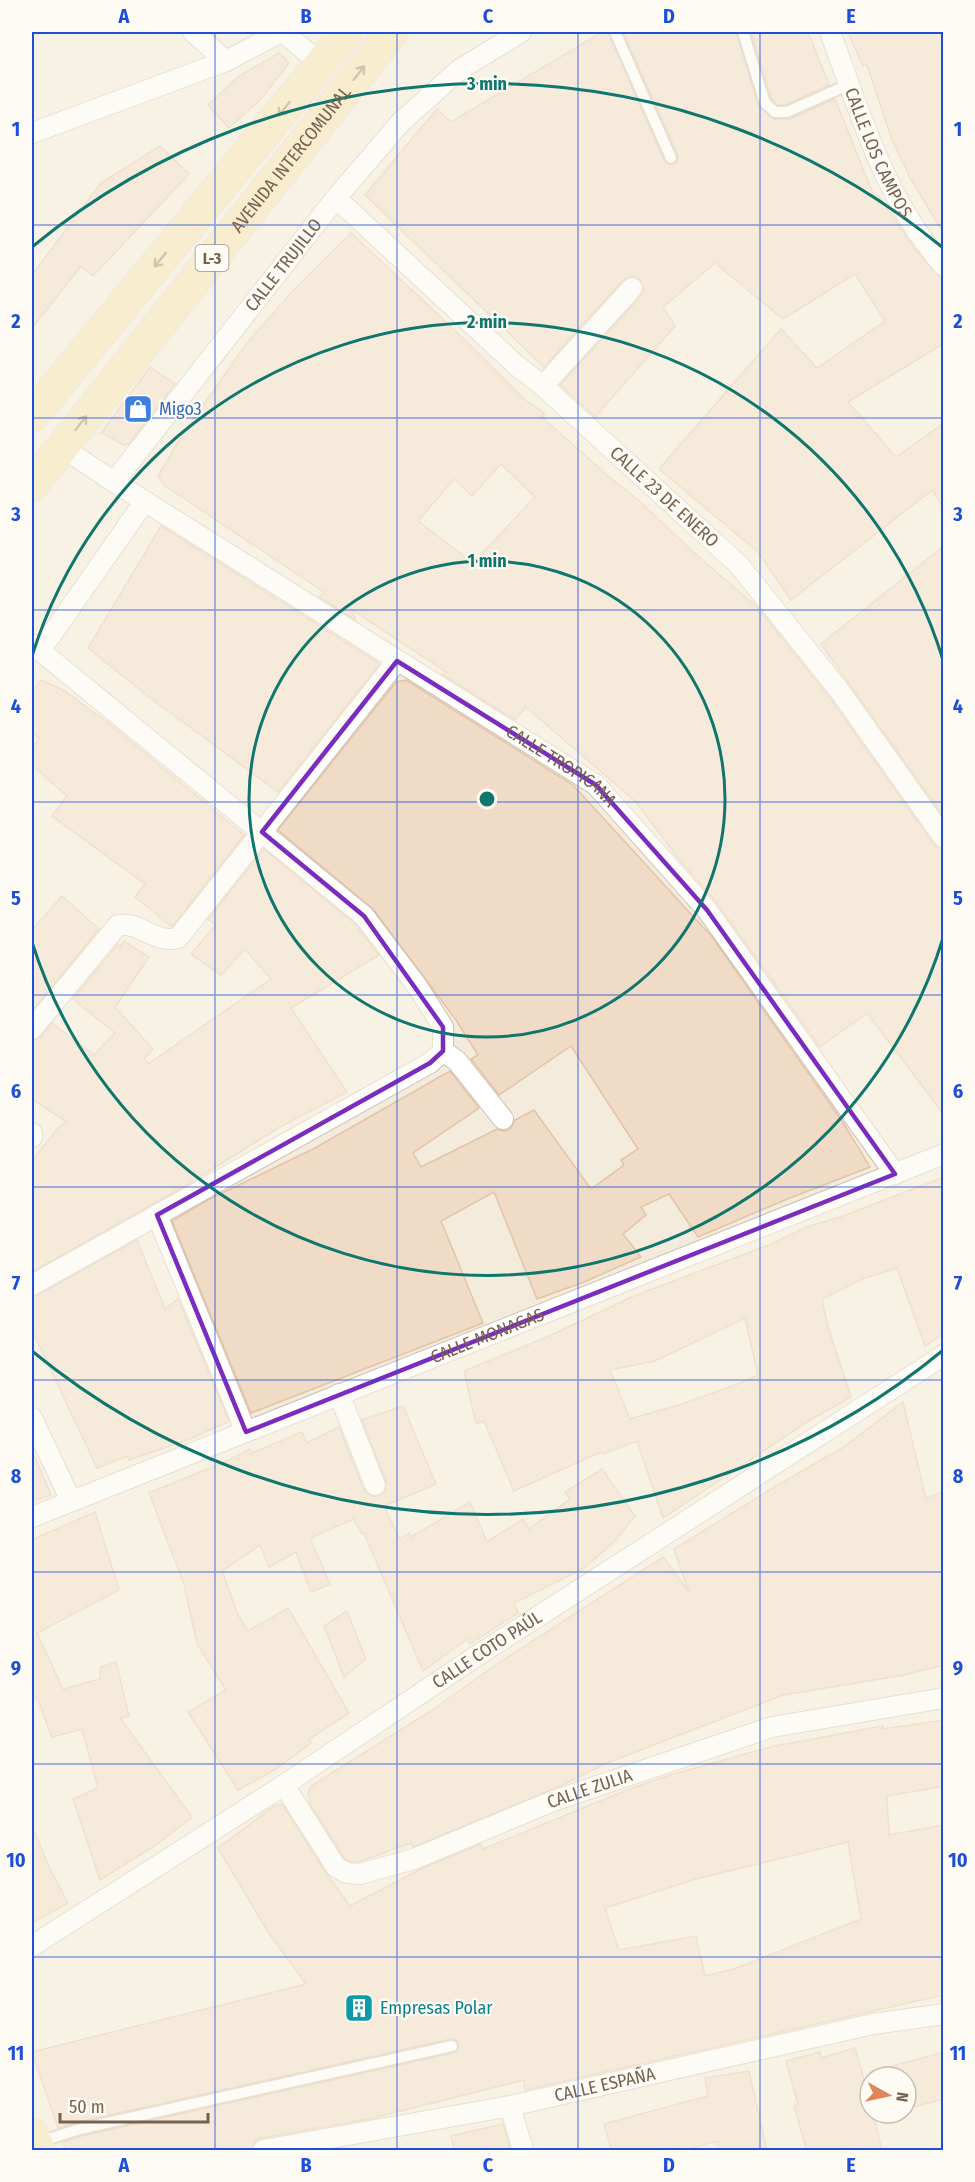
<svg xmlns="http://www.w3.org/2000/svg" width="975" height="2182" font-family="'Fira Sans Condensed',sans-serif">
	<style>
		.residential { fill: #f3ebdb; fill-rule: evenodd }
		.building { fill: #f0dbc6; stroke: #e2c4a7; stroke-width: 1.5; fill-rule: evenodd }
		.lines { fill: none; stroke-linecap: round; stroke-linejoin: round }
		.service-casing { stroke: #cec1b2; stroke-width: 14 }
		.minor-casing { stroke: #cec1b2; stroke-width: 22 }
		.primary-casing { stroke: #dcd6d2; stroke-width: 34 }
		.service { stroke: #fff; stroke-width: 10 }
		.minor { stroke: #fff; stroke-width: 20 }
		.primary { stroke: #f6e1aa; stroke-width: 32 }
		.oneway { stroke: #9d886b }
		.marked { fill: none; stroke: #7b2cbf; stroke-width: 4.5; stroke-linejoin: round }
		.grid { fill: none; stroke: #1d4ed8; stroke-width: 1.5; stroke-opacity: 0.55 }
		.ring { fill: none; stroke: #0f766e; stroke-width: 3 }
		.labels { text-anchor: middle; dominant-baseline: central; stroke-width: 4.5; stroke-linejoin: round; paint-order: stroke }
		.shield { fill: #fefbf4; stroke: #a09081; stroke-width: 1.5 }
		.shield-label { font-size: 16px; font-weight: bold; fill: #776250 }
		.street-label { font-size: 18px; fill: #776250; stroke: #fefbf4 }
		.shop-label { font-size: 18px; fill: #366cbe; stroke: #fefbf4; text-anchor: start }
		.culture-label { font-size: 18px; fill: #0d838f; stroke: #fefbf4; text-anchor: start }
		.centre { fill: #0f766e; stroke: #fefbf4; stroke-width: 3 }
		.ring-label { font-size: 18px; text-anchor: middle; font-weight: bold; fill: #0f766e; stroke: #fefbf4; stroke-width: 4.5; stroke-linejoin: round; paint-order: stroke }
		.neatline { fill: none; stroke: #1d4ed8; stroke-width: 2 }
		.grid-label { font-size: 20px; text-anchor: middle; font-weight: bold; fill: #1d4ed8 }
	</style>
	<rect width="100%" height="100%" fill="#fcf8ed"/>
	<!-- residential -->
	<path class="residential" d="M32,32H943V2150H32ZM870,2077H906V2113H870Z"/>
	<!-- building -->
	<g class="building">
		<polygon points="602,32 608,32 664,161 670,165 677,163 678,155 623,32 736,32 758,105 774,119 790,119 835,99 874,196 878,195 914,248 944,282 944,343 848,402 896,457 944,423 944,509 932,490 791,600 758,552 659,469 781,329 817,368 885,321 855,274 783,319 715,263 663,307 675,326 595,417 560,385 641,296 644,290 640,280 634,276 623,280 544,367 365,195 437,109 451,122"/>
		<polygon points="751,32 808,32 829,85 785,105 778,105 772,99"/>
		<polygon points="848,32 944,32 944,234 910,178 892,140 867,65 863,66"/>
		<polygon points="279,53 289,63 260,100 229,128 208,105 238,77"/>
		<polygon points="160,146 189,174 93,276 81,266 32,328 32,275 101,183"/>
		<path d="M351,233L466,341L523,398L545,414L542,417L608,476L638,500L692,551L757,607L829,697L934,845L944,850V1115L867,1013L820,1047L717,903L682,863L635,801L526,707L515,720L442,674L448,673L351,609L356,620L319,597L324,592L164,485L158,476L181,437L247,343L290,294ZM501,464L535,497L473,563L418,521L454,479L472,496Z"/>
		<polygon points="150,367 175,384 129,444 124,445 101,433"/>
		<polygon points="161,526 377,662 379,665 278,792 153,700 88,648"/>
		<polygon points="944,546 944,817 821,644"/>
		<polygon points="41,680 63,690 107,722 244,835 172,927 135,897 145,884 52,816 67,796 32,765 32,748 40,738 32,733 32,692"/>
		<polygon points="406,680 573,785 712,937 842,1121 870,1167 785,1200 698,1237 669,1194 641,1207 646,1215 623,1234 641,1257 584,1282 537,1299 494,1192 441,1221 483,1323 251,1413 172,1221 210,1199 315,1148 450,1071 479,1108 413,1153 421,1167 497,1129 504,1131 510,1129 515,1120 534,1110 591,1189 624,1165 621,1160 638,1149 571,1046 499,1095 471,1059 478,1055 456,1020 373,909 278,830 396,682"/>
		<polygon points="264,849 355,924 379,955 291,1008 347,1092 278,1128 190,1183 32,1272 32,1161 58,1128 67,1122 32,1099 32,1041 41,1037 52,1023 94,1055 115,1033 73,999 118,944 120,947 124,941 149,957 115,1007 153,1049 144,1059 148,1064 271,979 245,949 221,975 191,954 216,925 208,919"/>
		<polygon points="62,896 99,929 32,1011 32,930"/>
		<path d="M944,1177V1333L925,1346L897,1268L862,1279L822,1299L828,1327L851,1397L810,1420L663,1518L637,1441L603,1454L601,1452L514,1491L484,1421L476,1424L464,1371L547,1337L634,1296L769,1245L807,1227L843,1216ZM745,1318L758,1375L738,1384L682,1404L630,1419L610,1370L655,1361Z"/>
		<polygon points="137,1240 165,1309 178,1299 229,1421 190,1439 129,1460 127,1456 97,1468 32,1330 32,1297 38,1295"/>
		<polygon points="903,1402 926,1499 944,1491 944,1665 904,1675 783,1695 607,1763 558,1787 413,1847 411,1843 359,1862 350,1861 344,1858 311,1805 308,1794 311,1786 431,1711 497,1664 663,1557 689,1592 674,1549 771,1489 842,1448"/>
		<polygon points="403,1406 436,1484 384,1506 400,1539 409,1533 411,1537 470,1502 487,1542 523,1519 529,1529 570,1499 565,1492 602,1469 635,1516 615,1541 584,1568 514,1603 518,1613 470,1644 467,1639 423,1671 364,1533 362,1534 354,1519 310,1538 330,1584 311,1592 296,1552 269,1567 260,1545 222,1571 238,1615 248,1631 288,1608 349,1713 309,1739 311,1743 276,1769 238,1790 188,1712 226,1690 197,1644 184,1584 149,1493 225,1462 250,1449 252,1453 302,1432 307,1443 339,1427 364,1490 373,1497 379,1496 385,1492 386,1481 362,1420"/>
		<polygon points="32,1451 51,1495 32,1501"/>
		<polygon points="95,1512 119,1590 37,1633 63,1689 100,1679 101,1667 116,1662 129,1716 120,1718 192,1817 156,1845 100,1880 73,1799 98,1788 82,1729 52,1737 37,1697 32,1699 32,1540"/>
		<polygon points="347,1611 366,1659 344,1677 324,1626"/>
		<path d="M944,1720V1786L887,1796L889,1835L944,1825V1995L525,2090L524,2080L373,2118L261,2138L255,2141L251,2149L244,2151H66L63,2142L82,2136L454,2053L459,2049L458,2041L450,2039L78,2122L58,2128L32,2052L306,1984L268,1932L218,1848L274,1806L282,1804L326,1873L350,1906L423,1868L481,1844L483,1849L627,1790L667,1776L770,1747L883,1726V1729ZM848,1842L861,1919L734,1969L705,1976L696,1936L619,1950L605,1908L696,1879Z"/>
		<polygon points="32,1826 49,1867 68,1903 32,1923"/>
		<polygon points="855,2048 870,2100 870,2113 873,2113 882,2151 807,2151 794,2106 798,2105 786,2061 820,2052 821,2058"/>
		<polygon points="944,2052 944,2099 906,2109 906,2077 871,2077 870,2072"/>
		<polygon points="749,2071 767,2151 719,2151 717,2141 682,2151 612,2151 604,2124 708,2096 705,2078"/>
		<polygon points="503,2124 511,2151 455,2151 451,2136"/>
	</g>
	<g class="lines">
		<!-- service casing -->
		<g class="service-casing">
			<g id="service">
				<polyline points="615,32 671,158"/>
				<polyline points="743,32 765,103 775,112 787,112 850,84"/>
				<polyline points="39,2142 80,2129 452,2046"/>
			</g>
		</g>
		<!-- minor casing -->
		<g class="minor-casing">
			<g id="minor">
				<polyline points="193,32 226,61"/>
				<polyline points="283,32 321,64"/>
				<path id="s1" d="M830,32C860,113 885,200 944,266"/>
				<polyline points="32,133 226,61 281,32"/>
				<path id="s2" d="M336,198L516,365L543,386L739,565L839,690L944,838"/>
				<polyline points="543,386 632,288"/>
				<path id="s3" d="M62,447L114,482L336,198L401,122L459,70L521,32"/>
				<path id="s4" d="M114,482L596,785L707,910L895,1174"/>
				<polyline points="32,644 364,916 417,986 443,1027 443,1051 430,1063 32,1285"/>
				<polyline points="40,651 145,501"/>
				<path d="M32,1029L118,925C142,922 154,944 178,938L397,661"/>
				<polyline points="443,1051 457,1061 503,1119"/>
				<polyline points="32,1133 32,1137"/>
				<polyline points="157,1215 246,1432"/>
				<polyline points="339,1394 375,1485"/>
				<polyline points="32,1418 71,1501"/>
				<path id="s5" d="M32,1517L944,1154"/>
				<path id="s6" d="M284,1785L336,1867L347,1873L360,1874L414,1859L553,1801L772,1727L944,1698"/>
				<path id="s7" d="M32,1946L284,1785L472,1659L944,1355"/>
				<polyline points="510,2106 523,2150"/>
				<path id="s8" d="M263,2150L510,2106L873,2024L944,2014"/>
			</g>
		</g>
		<!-- primary casing -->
		<g class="primary-casing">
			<g id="primary">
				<polyline points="32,416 347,32"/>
				<path id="s9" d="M32,485L392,32"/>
				<polyline points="32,2134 39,2150"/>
			</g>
		</g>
		<!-- service -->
		<use href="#service" class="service"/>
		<!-- minor -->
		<use href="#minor" class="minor"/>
		<!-- primary -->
		<use href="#primary" class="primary"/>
	</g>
	<!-- one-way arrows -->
	<defs><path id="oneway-shaft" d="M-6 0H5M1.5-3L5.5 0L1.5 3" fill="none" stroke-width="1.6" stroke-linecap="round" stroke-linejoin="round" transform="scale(1.5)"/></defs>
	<g class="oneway">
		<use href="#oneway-shaft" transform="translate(359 73) rotate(-52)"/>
		<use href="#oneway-shaft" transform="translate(284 109) rotate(129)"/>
		<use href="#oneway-shaft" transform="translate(160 260) rotate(129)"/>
		<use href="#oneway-shaft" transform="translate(81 423) rotate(-52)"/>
	</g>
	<!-- marked area -->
	<path d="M0 0H975V2182H0ZM397,661L596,785L707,910L895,1174L246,1432L157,1215L430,1063L443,1051V1027L364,916L262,832Z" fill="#fcf8ed" fill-opacity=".55" fill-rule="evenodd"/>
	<path class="marked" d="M397,661L596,785L707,910L895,1174L246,1432L157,1215L430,1063L443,1051V1027L364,916L262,832Z"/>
	<!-- grid -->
	<path class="grid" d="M215,32V2150M397,32V2150M578,32V2150M760,32V2150M32,225H944M32,418H944M32,610H944M32,802H944M32,995H944M32,1187H944M32,1380H944M32,1572H944M32,1764H944M32,1957H944"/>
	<!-- distance rings -->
	<g class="ring">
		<circle cx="487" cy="799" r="238"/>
		<path d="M943 938A477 477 0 0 1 32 942M32 656A477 477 0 0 1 943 660"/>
		<path d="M942 1351A715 715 0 0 1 32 1351M32 247A715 715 0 0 1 942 247"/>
	</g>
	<!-- icons -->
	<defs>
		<g id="shop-square" transform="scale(1.5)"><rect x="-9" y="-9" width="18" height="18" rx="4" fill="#3f7fe0" stroke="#fefbf4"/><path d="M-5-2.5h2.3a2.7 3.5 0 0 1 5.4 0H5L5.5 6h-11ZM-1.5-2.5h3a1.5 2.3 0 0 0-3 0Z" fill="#fff"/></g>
		<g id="building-square" transform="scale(1.5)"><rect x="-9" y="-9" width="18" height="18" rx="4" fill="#0f9aa8" stroke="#fefbf4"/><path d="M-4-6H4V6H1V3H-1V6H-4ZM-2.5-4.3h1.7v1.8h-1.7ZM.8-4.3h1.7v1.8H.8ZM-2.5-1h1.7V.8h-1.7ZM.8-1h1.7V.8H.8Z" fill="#fff"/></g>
	</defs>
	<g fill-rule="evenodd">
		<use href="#shop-square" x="138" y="409"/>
		<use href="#building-square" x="359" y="2008"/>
	</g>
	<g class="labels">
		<!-- shield labels -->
		<rect class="shield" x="195.5" y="245" width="33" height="26" rx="4.5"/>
		<g class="shield-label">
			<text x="212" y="258">L-3</text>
		</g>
		<!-- street labels -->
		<g class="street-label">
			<text stroke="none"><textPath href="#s1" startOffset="130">CALLE LOS CAMPOS</textPath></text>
			<text stroke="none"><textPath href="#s9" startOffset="416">AVENIDA INTERCOMUNAL</textPath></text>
			<text stroke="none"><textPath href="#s3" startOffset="338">CALLE TRUJILLO</textPath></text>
			<text stroke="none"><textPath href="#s2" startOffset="444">CALLE 23 DE ENERO</textPath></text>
			<text stroke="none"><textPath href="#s4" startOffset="530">CALLE TROPICANA</textPath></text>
			<text stroke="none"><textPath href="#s5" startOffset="490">CALLE MONAGAS</textPath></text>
			<text stroke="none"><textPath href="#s7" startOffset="543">CALLE COTO PAÚL</textPath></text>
			<text stroke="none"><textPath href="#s6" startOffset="368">CALLE ZULIA</textPath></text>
			<text stroke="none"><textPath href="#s8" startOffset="348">CALLE ESPAÑA</textPath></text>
		</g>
		<!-- shop labels -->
		<g class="shop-label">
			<text x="159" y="409">Migo3</text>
		</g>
		<!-- culture labels -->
		<g class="culture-label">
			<text x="380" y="2008">Empresas Polar</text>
		</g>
	</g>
	<circle cx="487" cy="799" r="9" class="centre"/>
	<g class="ring-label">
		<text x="487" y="90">3 min</text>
		<text x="487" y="328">2 min</text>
		<text x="487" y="567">1 min</text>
	</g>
	<!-- border -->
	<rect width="975" height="2182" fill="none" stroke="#fefbf4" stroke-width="66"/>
	<!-- north arrow -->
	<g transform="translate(888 2095) rotate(98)"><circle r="28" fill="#fefbf4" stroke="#c8beb2" stroke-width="1.5"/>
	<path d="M0-4.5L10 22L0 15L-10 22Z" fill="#de855a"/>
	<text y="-9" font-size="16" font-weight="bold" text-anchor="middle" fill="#776250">N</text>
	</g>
	<!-- scale -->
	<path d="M60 2113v9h148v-9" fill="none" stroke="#776250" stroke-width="3"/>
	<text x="69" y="2113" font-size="18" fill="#776250" stroke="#fefbf4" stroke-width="4.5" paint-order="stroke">50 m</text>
	<rect x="33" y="33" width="909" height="2116" class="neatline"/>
	<g class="grid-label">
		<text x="124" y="23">A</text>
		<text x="306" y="23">B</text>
		<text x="488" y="23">C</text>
		<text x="669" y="23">D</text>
		<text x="851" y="23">E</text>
		<text x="16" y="136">1</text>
		<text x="958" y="136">1</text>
		<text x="16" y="328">2</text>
		<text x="958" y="328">2</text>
		<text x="16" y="521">3</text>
		<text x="958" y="521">3</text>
		<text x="16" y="713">4</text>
		<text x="958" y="713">4</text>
		<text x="16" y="905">5</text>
		<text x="958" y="905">5</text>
		<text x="16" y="1098">6</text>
		<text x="958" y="1098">6</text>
		<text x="16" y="1290">7</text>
		<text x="958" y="1290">7</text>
		<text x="16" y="1483">8</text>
		<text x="958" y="1483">8</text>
		<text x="16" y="1675">9</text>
		<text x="958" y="1675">9</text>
		<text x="16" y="1867">10</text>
		<text x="958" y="1867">10</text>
		<text x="16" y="2060">11</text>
		<text x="958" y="2060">11</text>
		<text x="124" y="2172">A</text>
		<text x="306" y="2172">B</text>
		<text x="488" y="2172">C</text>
		<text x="669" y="2172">D</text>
		<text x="851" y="2172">E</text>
	</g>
</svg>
